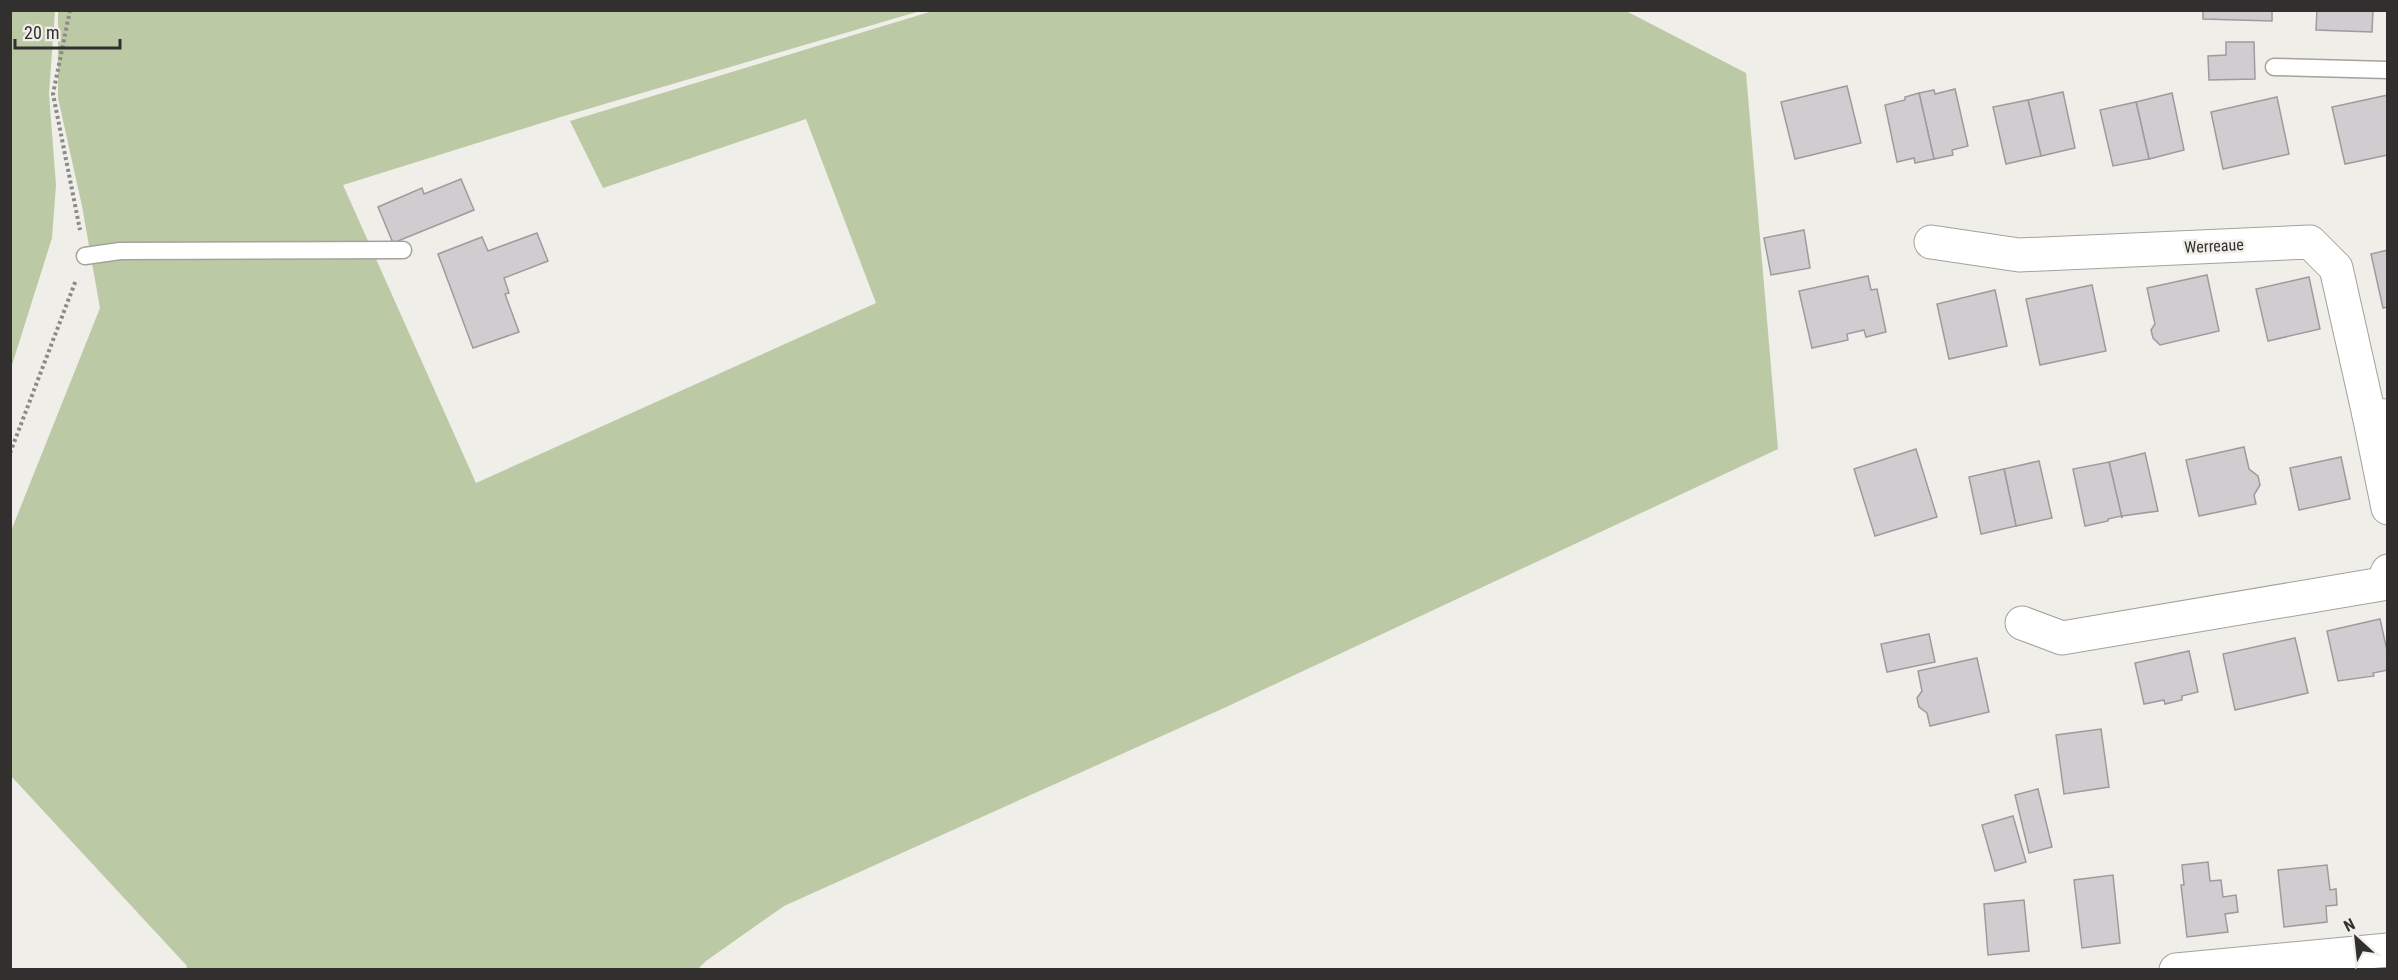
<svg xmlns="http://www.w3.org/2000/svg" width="2398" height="980" font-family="'Roboto Condensed',sans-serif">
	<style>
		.green { fill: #bcc9a5 }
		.building { fill: #d1ccd0; stroke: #9f9a9e; stroke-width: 1.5 }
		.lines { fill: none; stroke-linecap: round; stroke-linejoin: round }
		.lane-casing { stroke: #a3a29c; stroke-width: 19 }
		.street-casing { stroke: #a3a29c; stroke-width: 35 }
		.path { stroke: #8b8a87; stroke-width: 4; stroke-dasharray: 3 3; stroke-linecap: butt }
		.lane { stroke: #fff; stroke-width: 16 }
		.street { stroke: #fff; stroke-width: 33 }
		.labels { text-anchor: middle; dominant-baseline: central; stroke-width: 5; stroke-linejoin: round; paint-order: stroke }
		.street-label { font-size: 16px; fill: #31302e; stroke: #efeee8 }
	</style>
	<rect width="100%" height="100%" fill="#efeee8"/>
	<!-- green -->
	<g class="green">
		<polygon points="11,10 55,11 49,94 56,185 52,238 11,368"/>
		<polygon points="936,10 1626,11 1746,73 1778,449 1224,708 784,906 706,961 698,969 186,969 187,966 11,776 11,531 100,308 82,206 58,98 58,11 920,11 564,116 343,185 476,483 876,303 806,119 603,188 570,121"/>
	</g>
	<!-- building -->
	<g class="building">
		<polygon points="2203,10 2272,10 2272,21 2203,19"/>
		<polygon points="2317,10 2373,10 2372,32 2316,30"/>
		<polygon points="2226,42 2254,42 2255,79 2209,80 2208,56 2226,55"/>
		<polygon points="1847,86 1861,143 1795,159 1781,102"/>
		<polygon points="1955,89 1968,146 1952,150 1953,155 1934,159 1919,93 1934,90 1935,94"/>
		<polygon points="2063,92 2075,148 2041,156 2028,100"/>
		<polygon points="1919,93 1934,159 1915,163 1914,158 1897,162 1885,105 1905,100 1905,97"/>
		<polygon points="2172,93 2184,150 2149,159 2136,102"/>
		<polygon points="2388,95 2388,155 2345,164 2332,107"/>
		<polygon points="2277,97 2289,154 2223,169 2211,112"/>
		<polygon points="2028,100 2041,156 2006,164 1993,107"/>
		<polygon points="2136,102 2149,159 2113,166 2100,110"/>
		<polygon points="461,179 474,210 393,243 378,207 422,188 424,194"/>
		<polygon points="1804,230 1810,268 1771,275 1764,238"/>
		<polygon points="537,233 548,261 504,278 509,293 505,294 519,332 473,348 438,254 482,237 488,251"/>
		<polygon points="2388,250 2388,307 2383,308 2371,254"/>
		<polygon points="2207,275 2219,331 2160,345 2153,338 2151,330 2155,324 2147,288"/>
		<polygon points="1868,276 1871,290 1877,289 1886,332 1866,337 1864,330 1847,334 1848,340 1812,348 1799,291"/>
		<polygon points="2309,277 2320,329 2268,341 2256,289"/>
		<polygon points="2092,285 2106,351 2040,365 2026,299"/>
		<polygon points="1995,290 2007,346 1949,359 1937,304"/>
		<polygon points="2244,447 2249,469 2258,476 2260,485 2254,495 2256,504 2199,516 2186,460"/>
		<polygon points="1916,449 1937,517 1875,536 1854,469"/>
		<polygon points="2145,453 2158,511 2122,516 2122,518 2109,462"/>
		<polygon points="2341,457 2350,499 2299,510 2290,468"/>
		<polygon points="2039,461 2052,518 2016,526 2004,469"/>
		<polygon points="2109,462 2122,518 2121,516 2108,519 2108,521 2085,526 2073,469"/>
		<polygon points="2004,469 2016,526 1981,534 1969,477"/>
		<polygon points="2380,619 2388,655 2388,670 2373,673 2374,676 2338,681 2327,631"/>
		<polygon points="1929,634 1935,662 1887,672 1881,644"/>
		<polygon points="2295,638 2308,693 2235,710 2223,654"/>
		<polygon points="2189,651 2198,692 2182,696 2182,700 2165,704 2164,700 2144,704 2135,663"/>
		<polygon points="1977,658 1989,712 1930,726 1927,713 1919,707 1917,698 1922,691 1918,671"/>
		<polygon points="2101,729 2109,787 2064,794 2056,735"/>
		<polygon points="2038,789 2052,847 2029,853 2015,795"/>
		<polygon points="2013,816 2026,862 1995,871 1982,825"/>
		<polygon points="2208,862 2210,881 2221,880 2223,897 2236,895 2238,912 2225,914 2228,932 2187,937 2181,885 2184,885 2182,865"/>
		<polygon points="2327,865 2330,890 2336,889 2337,905 2326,906 2327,922 2284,927 2278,870"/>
		<polygon points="2113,875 2120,943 2082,948 2074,880"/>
		<polygon points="2024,900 2029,951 1988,955 1984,904"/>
	</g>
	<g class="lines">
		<!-- lane casing -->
		<g class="lane-casing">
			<g id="lane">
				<polyline points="2274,67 2388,70"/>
				<polyline points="85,256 120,251 403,250"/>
			</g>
		</g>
		<!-- street casing -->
		<g class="street-casing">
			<g id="street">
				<polyline points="1931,242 2019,255 2310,242 2336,268 2369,415 2388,416"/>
				<polyline points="2369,415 2388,508"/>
				<polyline points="2022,623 2062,638 2382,584 2388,571"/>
				<polyline points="2176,970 2388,950"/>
			</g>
		</g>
		<!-- path -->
		<g class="path">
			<polyline points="70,10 53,94 80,230"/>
			<polyline points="10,453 76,280"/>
		</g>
		<!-- lane -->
		<use href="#lane" class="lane"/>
		<!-- street -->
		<use href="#street" class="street"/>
	</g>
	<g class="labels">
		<!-- street labels -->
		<g class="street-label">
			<text transform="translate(2214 246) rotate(-3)">Werreaue</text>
		</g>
	</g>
	<!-- border -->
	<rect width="2398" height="980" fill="none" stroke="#31302e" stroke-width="24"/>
	<!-- north arrow -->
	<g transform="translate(2356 938) rotate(333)" stroke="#efeee8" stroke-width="4.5" paint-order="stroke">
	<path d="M0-4.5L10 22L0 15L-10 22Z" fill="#31302e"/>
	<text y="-9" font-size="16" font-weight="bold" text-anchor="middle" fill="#31302e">N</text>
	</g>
	<!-- scale -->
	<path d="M15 39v9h105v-9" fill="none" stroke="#31302e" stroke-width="3"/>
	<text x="24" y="39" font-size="18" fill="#31302e" stroke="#efeee8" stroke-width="4.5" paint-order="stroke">20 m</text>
</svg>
